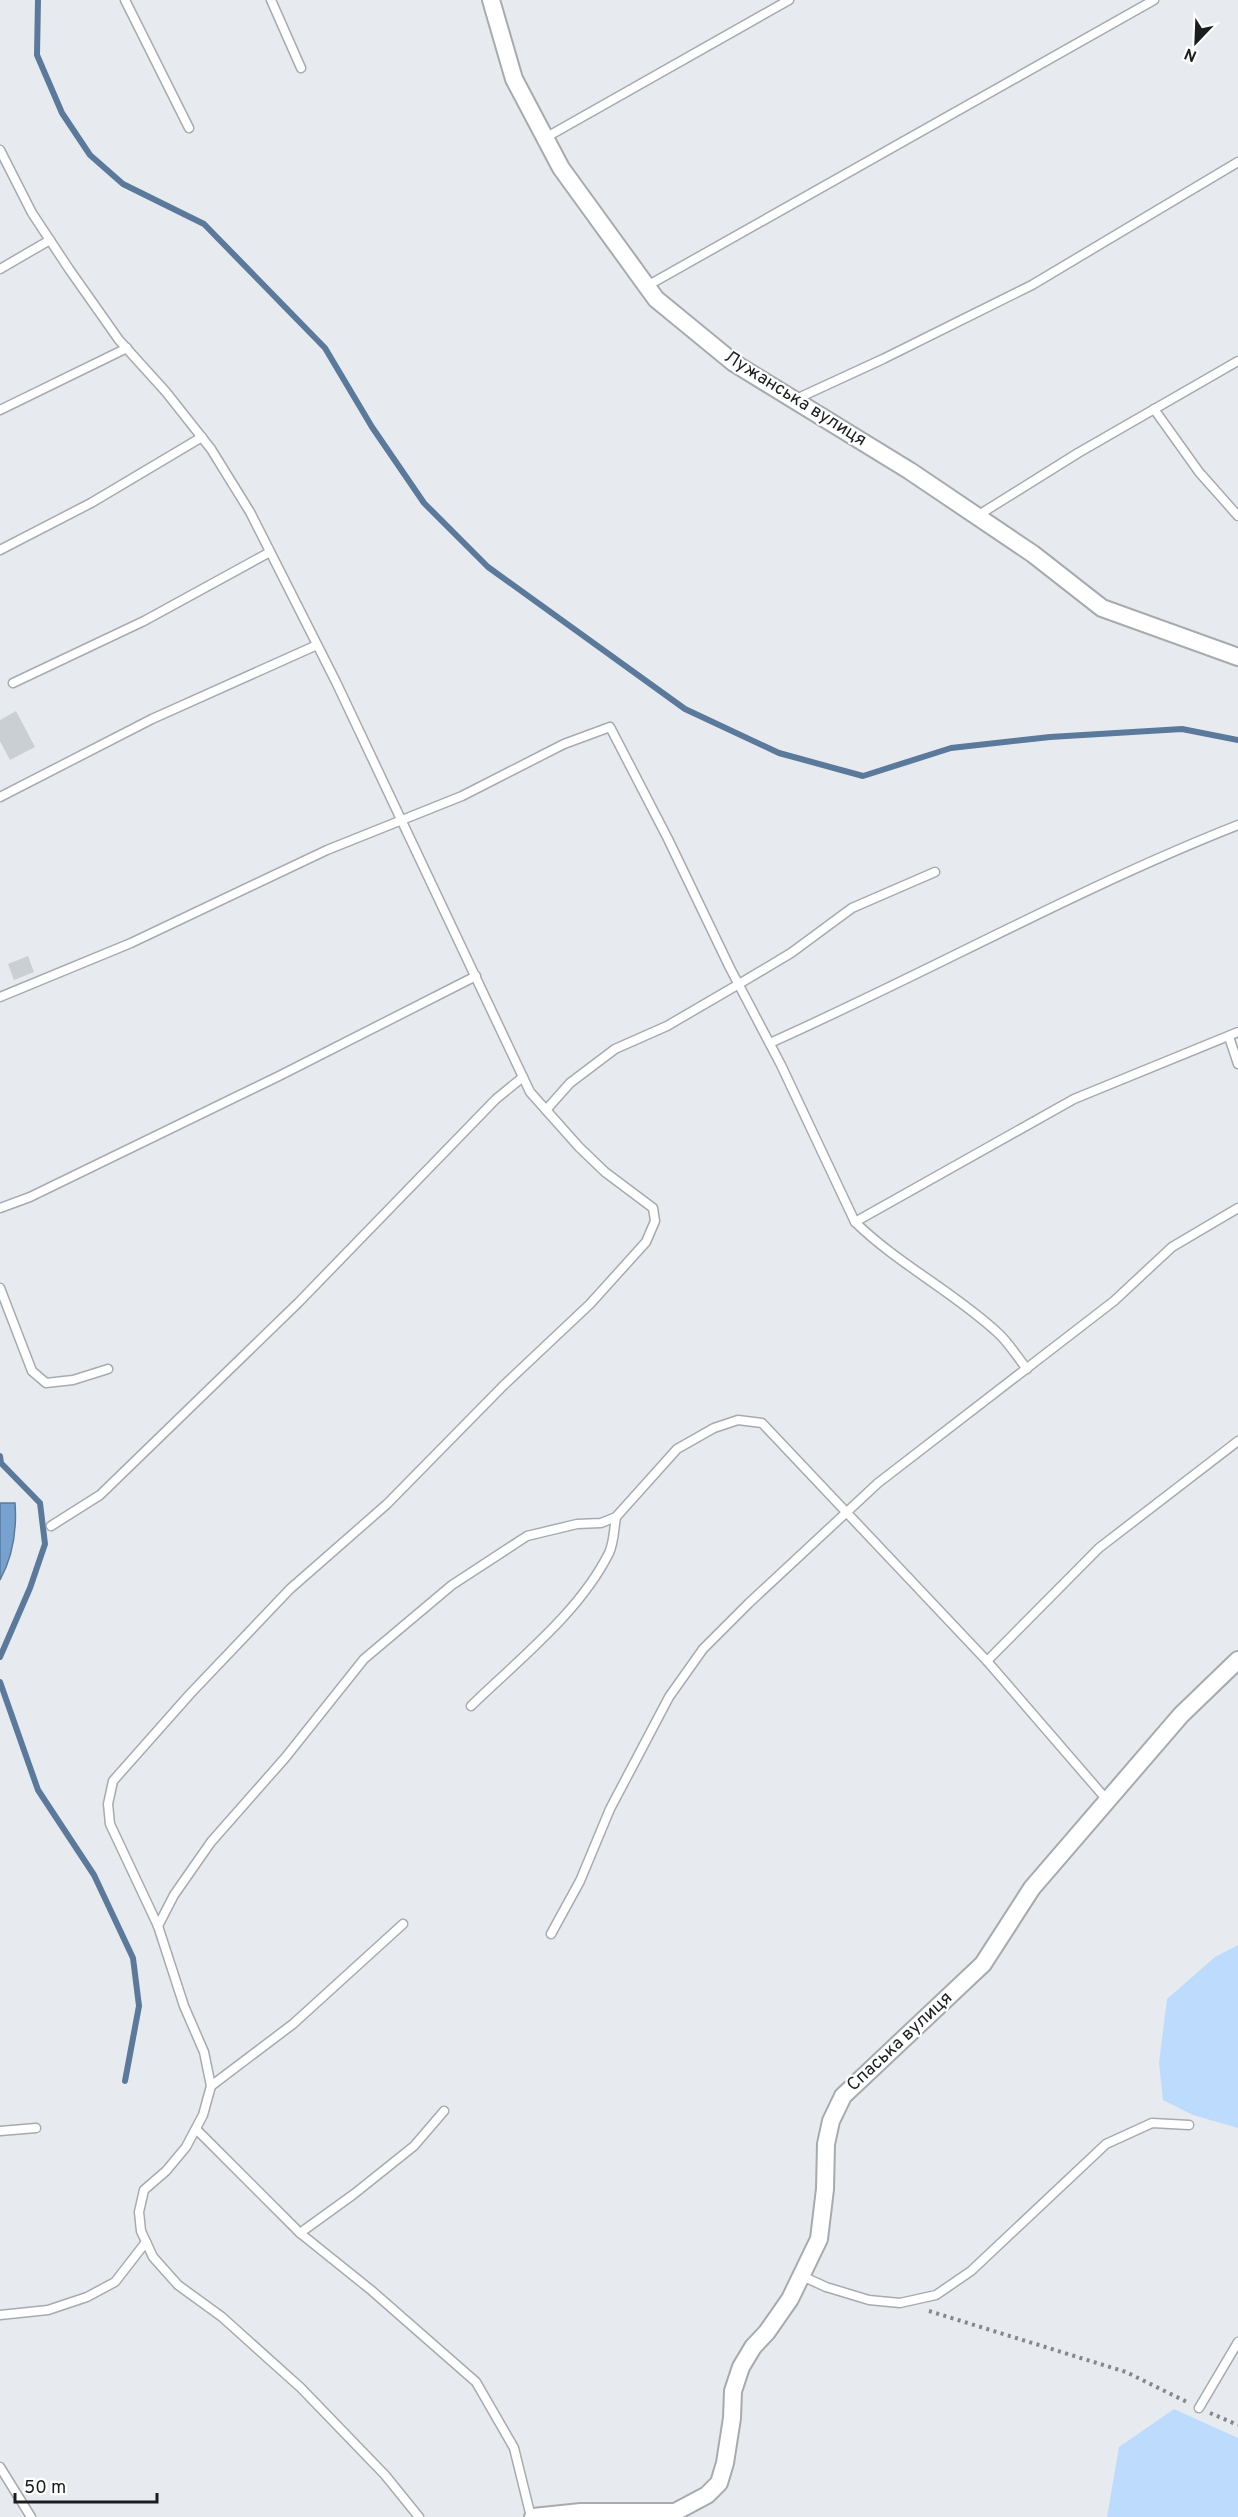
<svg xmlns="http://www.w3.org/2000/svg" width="1238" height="2517" font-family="Overpass,sans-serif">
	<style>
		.green { fill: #bddbfd }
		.water { fill: #77a2d0; stroke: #5b7a9b; stroke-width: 1.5 }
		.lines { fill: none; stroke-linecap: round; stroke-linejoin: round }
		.stream { stroke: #5b7a9b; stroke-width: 6 }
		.building { fill: #cacfd4 }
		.lane-casing { stroke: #a6abb0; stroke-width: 11 }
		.street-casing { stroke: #a6abb0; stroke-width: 20 }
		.path { stroke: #84878a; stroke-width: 4; stroke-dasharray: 3 4.5; stroke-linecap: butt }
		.lane { stroke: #fff; stroke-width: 8 }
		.street { stroke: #fff; stroke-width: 16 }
		.labels { text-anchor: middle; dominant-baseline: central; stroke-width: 4.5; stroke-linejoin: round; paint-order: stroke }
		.street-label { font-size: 18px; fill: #1b1d1f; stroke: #fff }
	</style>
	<rect width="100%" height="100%" fill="#e7ebf0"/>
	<!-- green -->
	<g class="green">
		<polygon points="1238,1945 1238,2128 1193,2115 1163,2100 1159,2063 1167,1999 1215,1957"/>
		<polygon points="1174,2409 1238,2438 1238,2517 1107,2517 1119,2447"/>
	</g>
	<!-- water -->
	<path class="water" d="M0,1503H15C17,1530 13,1556 0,1580Z"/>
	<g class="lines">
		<!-- stream -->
		<g class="stream">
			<polyline points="38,0 37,55 62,113 90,155 123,184 204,224 325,348 372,427 424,503 488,567 685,709 779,753 863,776 951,748 1050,737 1182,729 1238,740"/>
			<polyline points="0,1456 1,1463 40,1503 45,1544 30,1588 0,1657"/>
			<polyline points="0,1682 38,1790 94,1875 133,1958 139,2006 125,2081"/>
		</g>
	</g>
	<!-- building -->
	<g class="building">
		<polygon points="16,711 35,747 10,760 0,741 0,720"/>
		<polygon points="28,956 34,972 14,980 8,964"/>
	</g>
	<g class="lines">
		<!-- lane casing -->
		<g class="lane-casing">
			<g id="lane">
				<polyline points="125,0 189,128"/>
				<polyline points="271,0 301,68"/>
				<polyline points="545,138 789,0"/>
				<polyline points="0,150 32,213 69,269 119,340 166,392 211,449 250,512 336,682 530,1092 579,1147 605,1172 653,1208 655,1221 646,1242 590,1304 503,1386 387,1504 290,1589 190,1694 113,1781 108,1804 110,1824 158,1926 184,2006 204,2052 211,2086 203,2115 186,2147 166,2171 144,2190 139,2212 141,2231 153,2257 178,2285 222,2317 301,2388 385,2475 419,2517"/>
				<polyline points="0,269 50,240"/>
				<polyline points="647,286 1154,0"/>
				<polyline points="794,400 883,359 1032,285 1238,162"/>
				<polyline points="1154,409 1199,472 1238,516"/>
				<polyline points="0,410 127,348"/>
				<polyline points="977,516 1078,453 1238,361"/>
				<polyline points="0,550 91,503 202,437"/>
				<polyline points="13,683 144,621 270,552"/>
				<polyline points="0,797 152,719 317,645"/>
				<path d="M0,997L131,943L327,850L462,796L564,744L610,727L668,839L730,968L781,1065L855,1222C898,1264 954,1292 998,1333C1009,1343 1018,1358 1027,1369"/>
				<polyline points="1229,1037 1238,1064"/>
				<path d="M770,1043C927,973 1078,888 1238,825"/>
				<polyline points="546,1110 570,1083 615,1049 667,1026 739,984 791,953 852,908 935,872"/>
				<polyline points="0,1208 30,1197 279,1076 476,976"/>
				<polyline points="855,1222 1074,1099 1238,1032"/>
				<polyline points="0,1288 32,1371 46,1383 73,1380 108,1369"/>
				<polyline points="51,1526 100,1495 298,1303 496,1099 523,1077"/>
				<polyline points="987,1661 1099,1548 1238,1441"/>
				<path d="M471,1706C518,1660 579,1613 609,1553C614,1543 614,1528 616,1517"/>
				<polyline points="158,1926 174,1895 211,1842 285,1758 364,1659 452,1585 527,1536 577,1524 601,1523 616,1517 677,1449 714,1428 738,1420 762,1423 987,1661 1107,1800"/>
				<polyline points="551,1934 580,1881 610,1809 669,1697 703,1649 749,1603 878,1483 1114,1301 1172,1247 1238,1208"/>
				<polyline points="211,2086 293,2024 403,1924"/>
				<polyline points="196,2129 300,2233 371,2290 476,2382 514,2448 531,2517"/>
				<polyline points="0,2131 36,2128"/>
				<polyline points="300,2233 354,2194 414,2146 444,2111"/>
				<polyline points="802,2276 826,2287 869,2300 900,2303 936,2295 971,2271 1106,2144 1152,2123 1189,2125"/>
				<polyline points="0,2315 48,2310 87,2297 115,2282 146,2242"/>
				<polyline points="1199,2408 1238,2342"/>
				<polyline points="0,2467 31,2517"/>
			</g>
		</g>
		<!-- street casing -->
		<g class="street-casing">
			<g id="street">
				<polyline points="491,0 514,79 561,168 656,299 734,363 910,471 1033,554 1102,608 1238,657"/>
				<polyline points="533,2517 581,2512 675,2512 707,2495 719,2483 725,2463 732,2418 733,2391 741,2367 753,2347 767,2332 790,2299 819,2239 825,2189 826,2144 831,2121 843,2096 983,1964 1032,1888 1181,1715 1238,1660"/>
			</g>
		</g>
		<!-- path -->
		<g class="path">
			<polyline points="929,2311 1126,2372 1187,2402"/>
			<polyline points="1210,2413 1238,2425"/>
		</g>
		<!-- lane -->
		<use href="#lane" class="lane"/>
		<!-- street -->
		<use href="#street" class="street"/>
	</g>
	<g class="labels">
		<!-- street labels -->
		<g class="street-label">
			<text transform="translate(795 399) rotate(32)">Лужанська вулиця</text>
			<text transform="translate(900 2042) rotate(-43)">Спаська вулиця</text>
		</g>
	</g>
	<!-- north arrow -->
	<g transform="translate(1196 42) rotate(203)" stroke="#ffffff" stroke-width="4.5" paint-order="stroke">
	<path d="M0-4.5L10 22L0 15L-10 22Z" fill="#1b1d1f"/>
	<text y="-9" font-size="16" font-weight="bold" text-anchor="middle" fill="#1b1d1f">N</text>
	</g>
	<!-- scale -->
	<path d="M15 2493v9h142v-9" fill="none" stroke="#1b1d1f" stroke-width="3"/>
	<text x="24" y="2493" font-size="18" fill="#1b1d1f" stroke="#ffffff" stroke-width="4.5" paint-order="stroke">50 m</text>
</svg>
